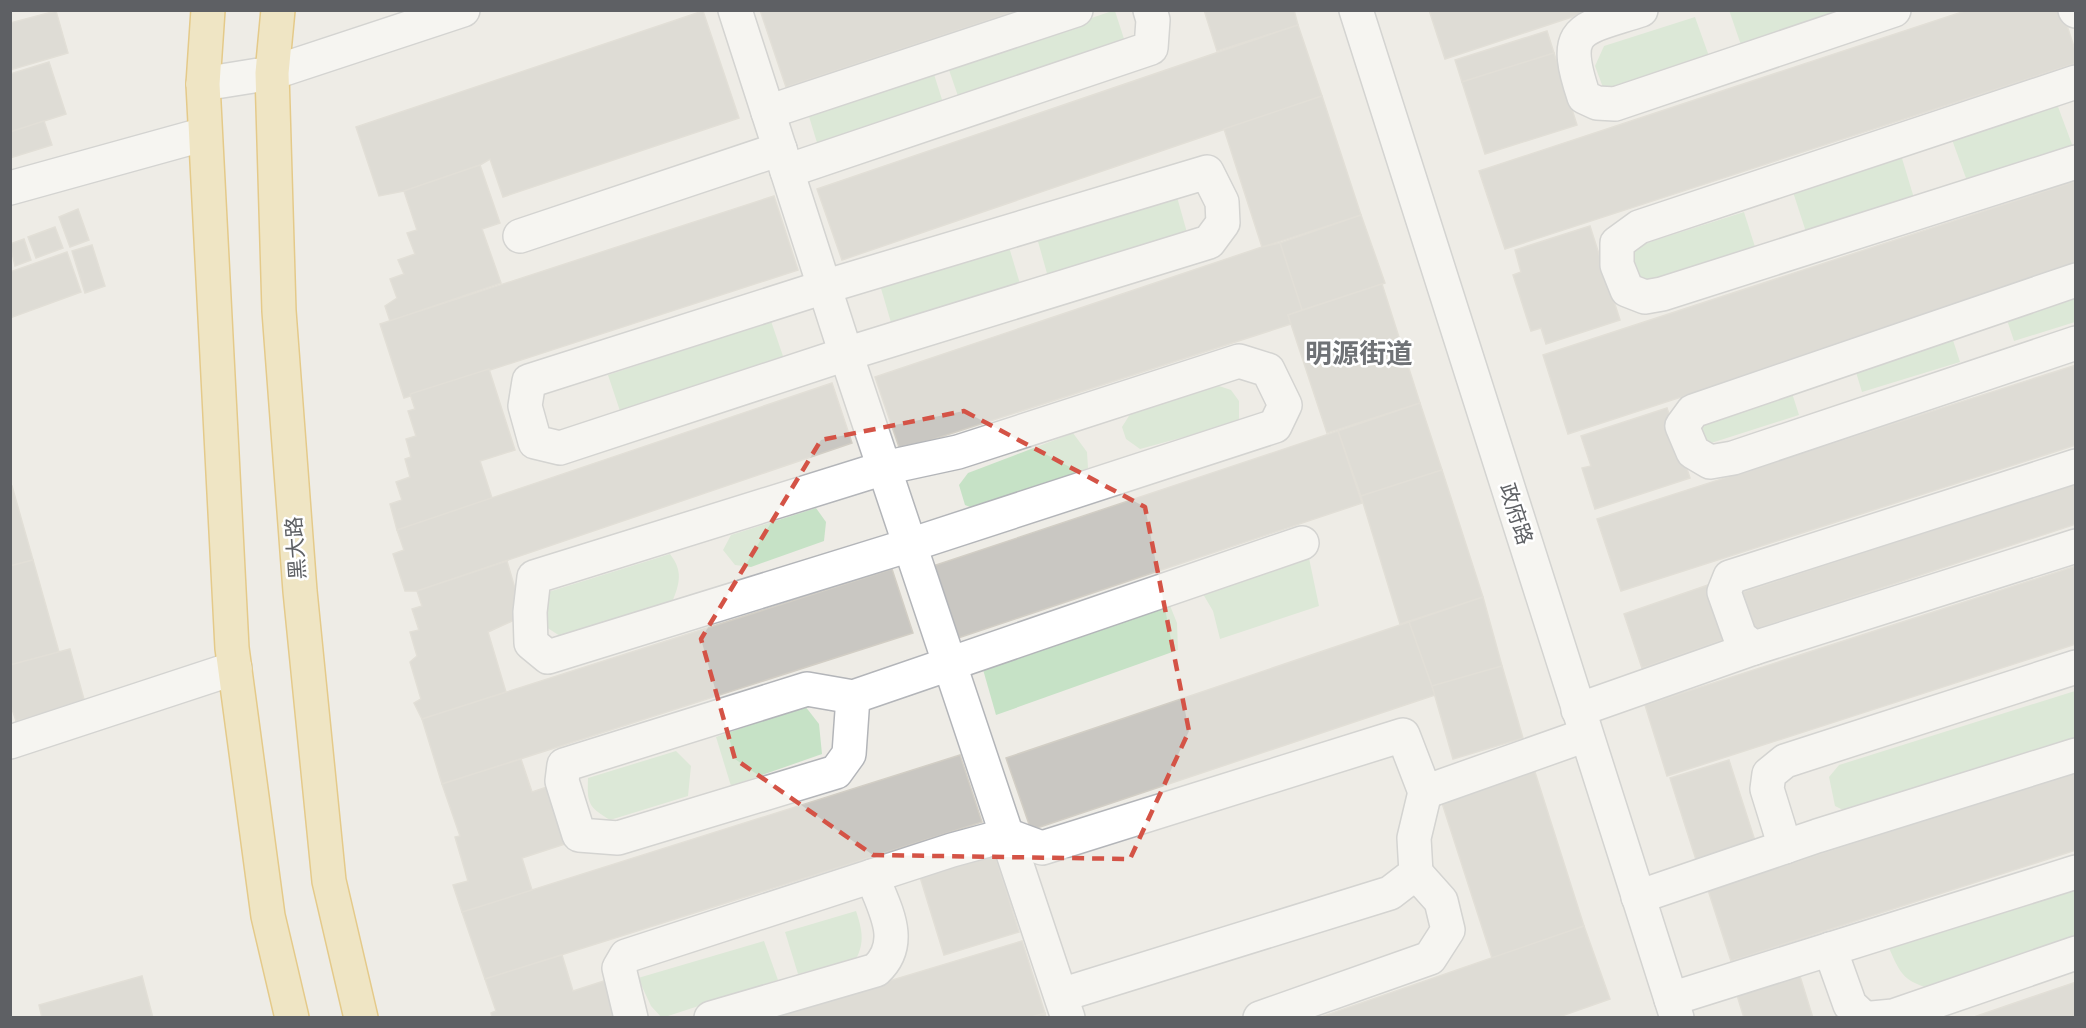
<svg xmlns="http://www.w3.org/2000/svg" width="2086" height="1028" font-family="Jost,'Noto Sans SC',sans-serif">
	<style>
		.green { fill: #c6e2c6 }
		.building { fill: #c9c7c2; stroke: #d2cec5; stroke-width: 1.5 }
		.lines { fill: none; stroke-linecap: round; stroke-linejoin: round }
		.minor-casing { stroke: #b3b5b9; stroke-width: 36 }
		.highway-casing { stroke: #d8a01c; stroke-width: 36 }
		.minor { stroke: #fff; stroke-width: 33 }
		.highway { stroke: #f0dc9b; stroke-width: 33 }
		.marked { fill: none; stroke: #d45346; stroke-width: 4.5; stroke-dasharray: 12 8; stroke-linejoin: round }
		.labels { text-anchor: middle; dominant-baseline: central; stroke-width: 5; stroke-linejoin: round; paint-order: stroke }
		.street-label { font-size: 21px; fill: #5e6064; stroke: #fff }
		.district-label { font-size: 27px; font-weight: bold; fill: #6f7276; stroke: #fff }
	</style>
	<rect width="100%" height="100%" fill="#eeece6"/>
	<!-- green -->
	<g class="green">
		<polygon points="1729,10 1846,11 1742,48"/>
		<polygon points="1112,11 1115,11 1126,45 960,102 948,67"/>
		<polygon points="1695,17 1710,59 1605,93 1595,66 1604,46"/>
		<polygon points="933,71 944,106 818,146 807,110"/>
		<polygon points="2057,104 2073,147 1967,181 1951,137"/>
		<polygon points="1901,155 1914,198 1806,232 1792,189"/>
		<polygon points="1177,197 1188,236 1048,277 1037,238"/>
		<polygon points="1744,212 1756,250 1643,286 1632,259 1634,247"/>
		<polygon points="1009,247 1021,287 892,326 880,285"/>
		<polygon points="2075,299 2075,322 2014,341 2007,320"/>
		<polygon points="771,321 784,359 621,414 608,375"/>
		<polygon points="1953,340 1960,362 1862,392 1855,369"/>
		<polygon points="1219,386 1231,390 1239,401 1239,422 1140,449 1126,439 1122,427 1132,411"/>
		<polygon points="1792,393 1799,415 1705,445 1698,423"/>
		<polygon points="1073,433 1087,452 1088,468 982,512 965,505 959,485 968,473"/>
		<polygon points="816,508 826,522 824,541 751,567 735,565 723,550 731,535"/>
		<path d="M670,554C683,571 680,583 672,602L560,636L543,625L545,593Z"/>
		<polygon points="1309,558 1319,606 1220,639 1213,611 1203,594"/>
		<polygon points="1169,603 1177,623 1178,650 996,715 982,666"/>
		<polygon points="2075,691 2075,743 1847,812 1835,806 1829,777 1839,765"/>
		<polygon points="805,706 819,724 822,754 731,786 716,737"/>
		<path d="M676,751L691,766L688,796L610,820C588,807 587,803 588,778Z"/>
		<path d="M2075,888V942L1934,990C1904,981 1901,976 1889,948Z"/>
		<path d="M856,911C862,929 865,942 856,959L798,974L785,932Z"/>
		<polygon points="764,941 778,980 665,1017 662,1018 651,1006 638,978"/>
	</g>
	<!-- building -->
	<g class="building">
		<polygon points="760,10 1019,10 786,87"/>
		<polygon points="1204,10 1294,10 1298,25 1217,51"/>
		<polygon points="1429,10 1593,10 1445,59"/>
		<polygon points="1968,10 2062,10 2076,53 2076,63 1505,249 1479,171"/>
		<polygon points="56,11 68,53 10,70 10,23"/>
		<polygon points="703,11 739,118 503,197 490,159 480,165 404,191 379,196 356,127"/>
		<polygon points="1298,25 1322,96 842,260 817,189"/>
		<polygon points="1547,31 1554,53 1462,82 1455,60"/>
		<polygon points="1554,53 1577,125 1485,154 1462,82"/>
		<polygon points="49,62 66,114 10,132 10,74"/>
		<polygon points="1322,96 1361,215 1262,247 1224,129"/>
		<polygon points="44,121 52,145 10,158 10,132"/>
		<polygon points="480,165 500,223 482,229 501,283 390,321 385,306 397,298 390,279 404,274 398,260 415,254 407,233 417,230 404,191"/>
		<polygon points="2076,181 2076,268 1568,434 1543,355"/>
		<polygon points="774,196 798,270 404,398 380,324"/>
		<polygon points="78,209 89,240 70,247 59,217"/>
		<polygon points="1361,215 1385,283 1302,310 1280,243"/>
		<polygon points="1590,226 1620,320 1546,344 1541,328 1531,331 1513,275 1521,272 1515,250"/>
		<polygon points="55,227 63,248 36,258 28,237"/>
		<polygon points="24,239 31,260 15,266 10,244"/>
		<polygon points="1280,243 1302,310 1288,315 1291,324 900,450 875,377 1262,247"/>
		<polygon points="92,245 105,286 85,293 72,251"/>
		<polygon points="67,252 81,292 10,318 10,272"/>
		<polygon points="1382,284 1420,403 1327,433 1288,315"/>
		<polygon points="2076,365 2076,445 1621,591 1597,519"/>
		<polygon points="489,369 515,450 480,461 492,498 397,530 390,504 402,500 396,482 410,477 405,459 411,457 406,439 416,436 408,411 415,409 410,394"/>
		<polygon points="832,383 852,443 417,591 405,591 393,554 404,550 397,530"/>
		<polygon points="1420,403 1442,470 1361,496 1338,431"/>
		<polygon points="1667,408 1690,478 1595,509 1582,468 1591,466 1581,436"/>
		<polygon points="1338,431 1362,503 958,638 933,566"/>
		<polygon points="1442,470 1483,597 1400,624 1361,496"/>
		<polygon points="2076,483 2076,524 1753,630 1740,593"/>
		<polygon points="12,486 33,560 10,566 10,487"/>
		<polygon points="33,560 59,652 10,665 10,566"/>
		<polygon points="507,561 523,616 488,632 506,692 422,719 414,703 421,699 410,662 417,656 410,632 419,630 412,609 422,606 417,591"/>
		<polygon points="2076,566 2076,644 1667,776 1645,705"/>
		<polygon points="892,569 913,633 442,784 422,719"/>
		<polygon points="1708,585 1726,639 1642,668 1624,614"/>
		<polygon points="1483,597 1502,666 1432,686 1409,622"/>
		<polygon points="1409,622 1435,695 1031,830 1006,758"/>
		<polygon points="70,649 85,703 16,721 10,703 10,665"/>
		<polygon points="1502,666 1523,738 1453,759 1432,686"/>
		<polygon points="960,755 982,822 485,979 462,912"/>
		<polygon points="521,759 532,792 547,787 565,844 522,858 532,890 462,912 453,885 468,881 455,837 460,836 442,784"/>
		<polygon points="1729,760 1757,847 1698,866 1670,778"/>
		<polygon points="1534,769 1584,926 1492,958 1442,803"/>
		<polygon points="2076,771 2076,850 1731,961 1708,890"/>
		<polygon points="995,855 1019,932 944,955 920,877"/>
		<polygon points="1584,926 1610,999 1556,1018 1318,1018"/>
		<polygon points="1022,941 1045,1013 1029,1018 766,1018"/>
		<polygon points="562,955 573,991 607,980 619,1018 492,1018 491,1013 496,1011 485,979"/>
		<polygon points="1799,973 1813,1018 1744,1018 1736,992"/>
		<polygon points="142,976 153,1018 42,1018 39,1005"/>
		<polygon points="2076,982 2076,1018 1971,1018"/>
		<polygon points="1045,1013 1046,1018 1029,1018"/>
	</g>
	<g class="lines">
		<!-- minor casing -->
		<g class="minor-casing">
			<g id="minor">
				<polyline points="735,10 846,354 1068,1018"/>
				<polyline points="1356,10 1677,1018"/>
				<path d="M1641,10C1580,30 1560,26 1584,97L1597,103L1615,104L1894,10"/>
				<polyline points="2075,10 2076,11"/>
				<polyline points="2076,82 1639,227 1617,243 1617,265 1627,290 1645,297 1662,294 2076,162"/>
				<polyline points="203,84 272,73 463,10"/>
				<polyline points="768,112 1076,10"/>
				<polyline points="787,171 1151,48 1153,20 1150,10"/>
				<polygon points="1207,172 1222,202 1223,223 1209,242 846,354 560,448 535,442 525,406 529,381 824,287"/>
				<polyline points="10,188 205,134"/>
				<polyline points="520,236 780,149"/>
				<polyline points="2076,280 1693,411 1682,426 1693,452 1710,462 1733,458 2076,343"/>
				<polygon points="1239,361 1268,370 1285,405 1275,426 910,545 548,657 531,643 530,612 534,577 884,468 958,452"/>
				<polyline points="2076,466 1730,577 1724,592 1740,637 1754,648 2076,546"/>
				<polyline points="853,697 849,754 836,772 618,838 579,835 562,781 564,765 807,689 853,697 1302,543"/>
				<polyline points="1578,710 1754,648"/>
				<polyline points="10,742 235,668"/>
				<polyline points="1785,847 1767,789 1769,774 1785,761 2076,667"/>
				<polyline points="1638,897 1817,836 2076,755"/>
				<polyline points="1830,949 1850,1005 1864,1018"/>
				<polyline points="1061,995 1390,893 1416,873 1414,838 1425,792"/>
				<polyline points="1671,999 2076,872"/>
				<polyline points="631,1018 619,968 626,956 952,850 1007,835 1042,848 1403,735 1425,792 1586,735"/>
				<path d="M711,1018L876,970C906,942 884,908 872,876"/>
				<polyline points="1260,1018 1430,958 1448,930 1441,901 1416,873"/>
				<polyline points="1872,1018 1893,1016 2076,953"/>
			</g>
		</g>
		<!-- highway casing -->
		<g class="highway-casing">
			<g id="highway">
				<polyline points="208,10 203,84 232,648 268,916 292,1018"/>
				<polyline points="278,10 272,73 279,311 300,591 329,881 361,1018"/>
			</g>
		</g>
		<!-- minor -->
		<use href="#minor" class="minor"/>
		<!-- highway -->
		<use href="#highway" class="highway"/>
	</g>
	<!-- marked area -->
	<path d="M0 0H2086V1028H0ZM964,411L1145,507L1189,731L1130,859L873,855L735,759L701,639L821,440Z" fill="#eeece6" fill-opacity=".55" fill-rule="evenodd"/>
	<path class="marked" d="M964,411L1145,507L1189,731L1130,859L873,855L735,759L701,639L821,440Z"/>
	<g class="labels">
		<!-- street labels -->
		<g class="street-label">
			<text transform="translate(1516 514) rotate(72)">政府路</text>
			<text transform="translate(296 548) rotate(-94)">黑大路</text>
		</g>
		<!-- district labels -->
		<g class="district-label">
			<text x="1359" y="353">明源街道</text>
		</g>
	</g>
	<!-- border -->
	<rect width="2086" height="1028" fill="none" stroke="#5e6064" stroke-width="24"/>
</svg>
